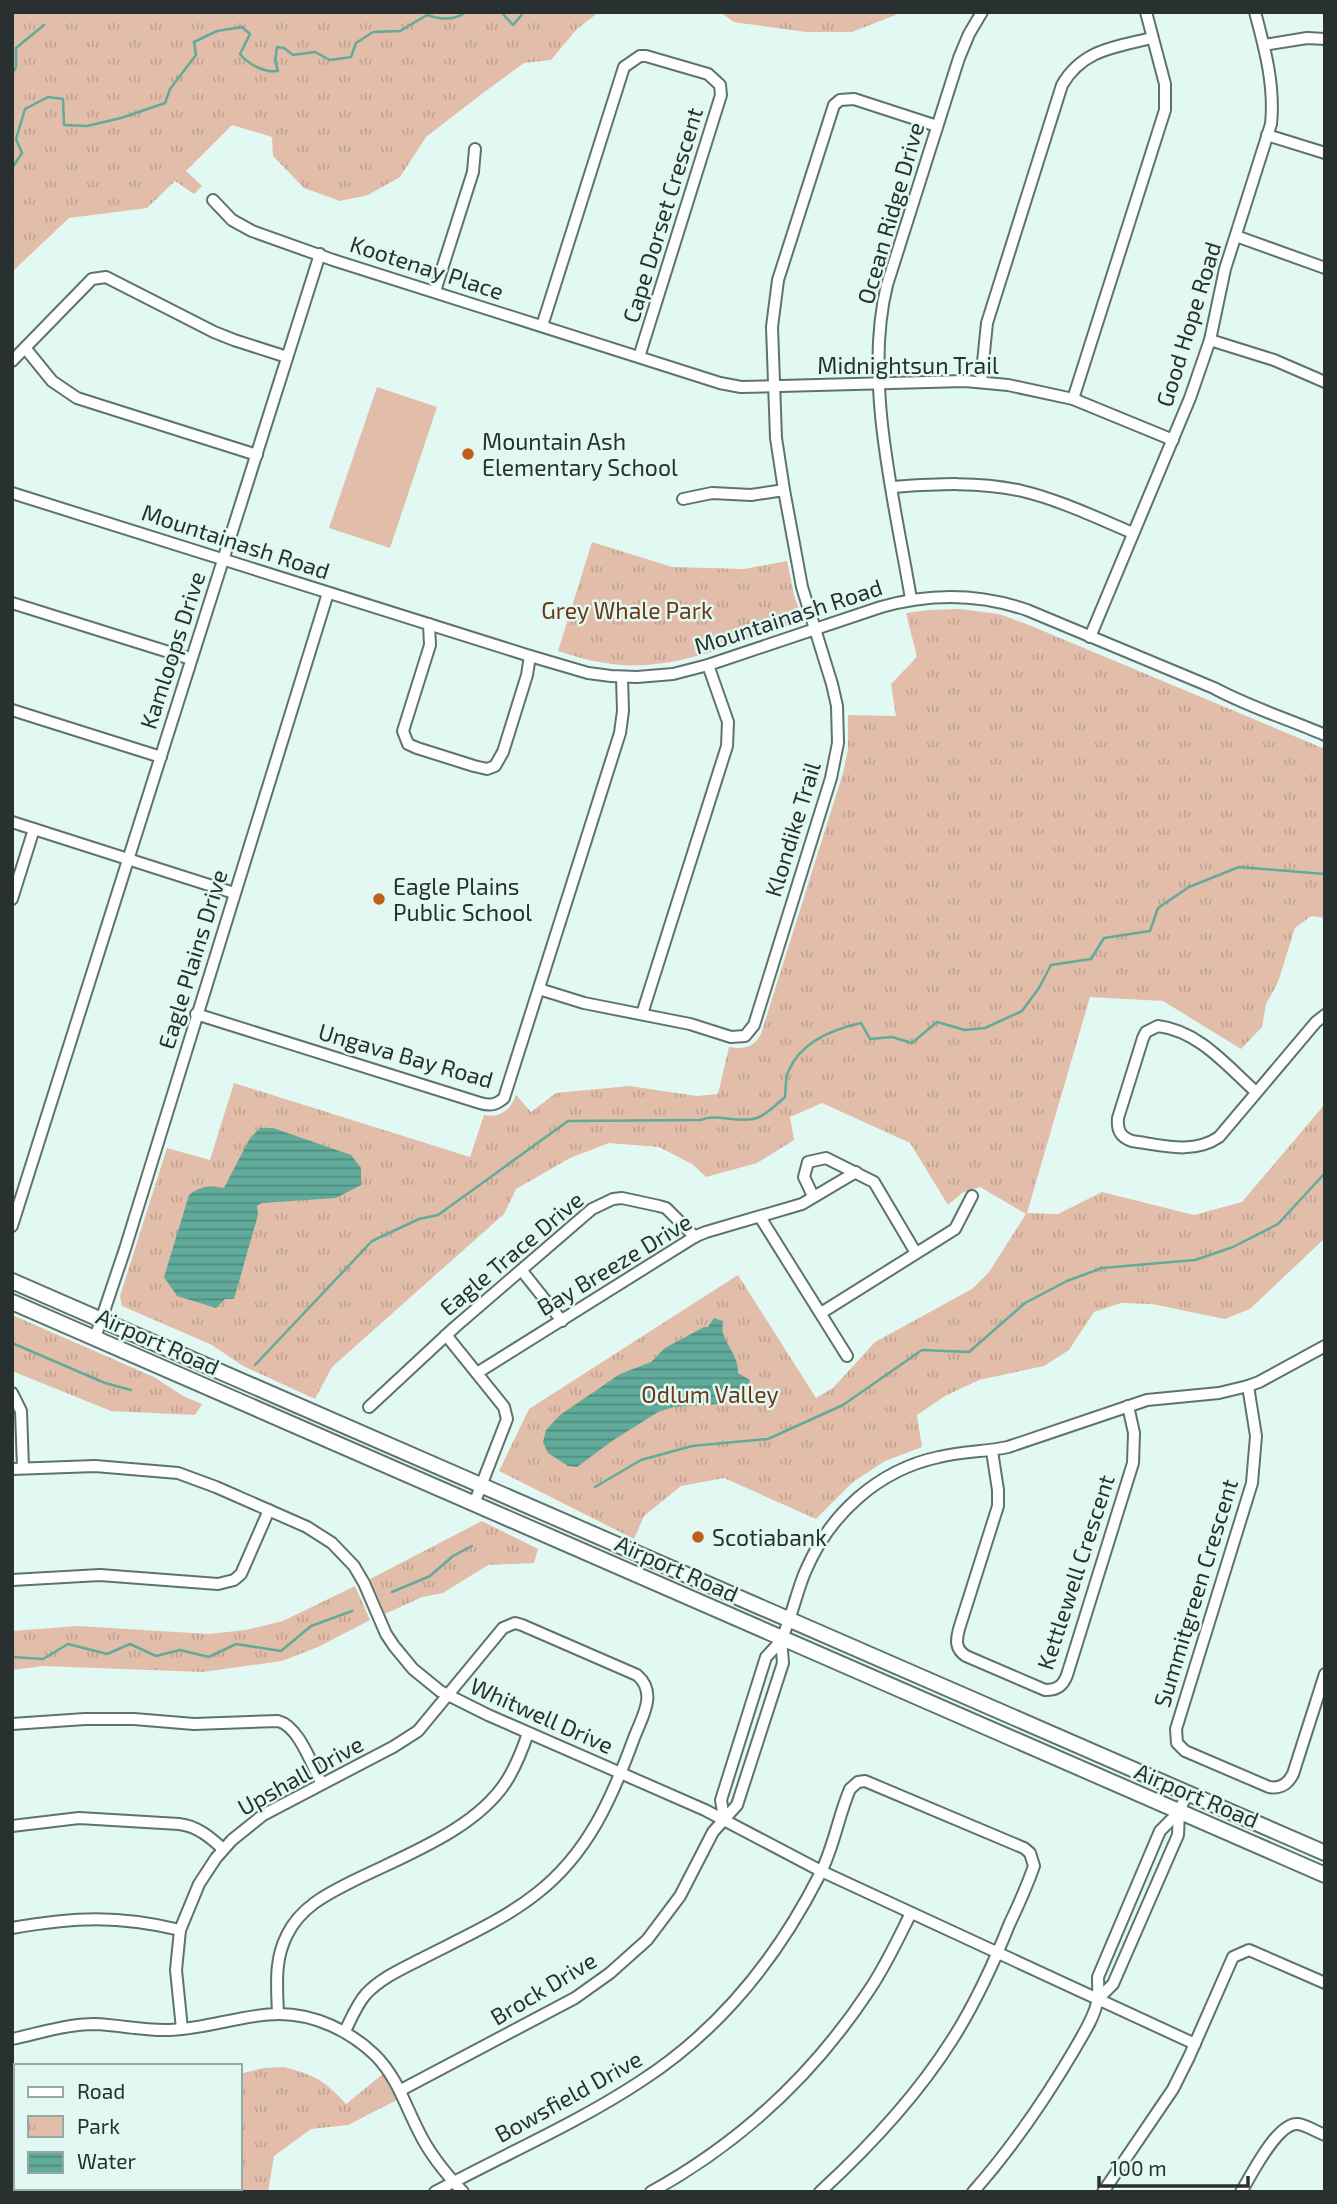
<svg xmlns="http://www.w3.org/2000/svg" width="1337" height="2204" font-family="'Exo 2',sans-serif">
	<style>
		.grass { fill: #e2bda9 }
		.park { fill: url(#park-tufts) }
		.water { fill: url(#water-rules) }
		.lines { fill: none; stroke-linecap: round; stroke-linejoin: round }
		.stream { stroke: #61ab9b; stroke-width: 2.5 }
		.minor-casing { stroke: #5f736e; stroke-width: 14 }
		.major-casing { stroke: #5f736e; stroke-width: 18 }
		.minor { stroke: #fff; stroke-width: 10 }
		.major { stroke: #fff; stroke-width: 14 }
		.poi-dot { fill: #be5e19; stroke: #e2f9f3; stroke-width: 2.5 }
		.labels { text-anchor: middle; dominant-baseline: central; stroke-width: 5; stroke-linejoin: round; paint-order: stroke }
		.street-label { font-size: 23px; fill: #28312f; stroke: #e2f9f3 }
		.poi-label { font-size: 23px; fill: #28312f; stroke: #e2f9f3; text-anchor: start }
		.park-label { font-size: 23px; fill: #6b3715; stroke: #e2f9f3 }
	</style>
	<defs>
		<pattern id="park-tufts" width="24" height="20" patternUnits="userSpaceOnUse" patternTransform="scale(1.75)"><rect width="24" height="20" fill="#e2bda9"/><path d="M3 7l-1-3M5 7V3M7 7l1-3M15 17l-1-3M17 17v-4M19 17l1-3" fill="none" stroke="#c2a392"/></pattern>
		<pattern id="water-rules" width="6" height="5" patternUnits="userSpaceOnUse" patternTransform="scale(1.75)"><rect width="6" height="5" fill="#61ab9b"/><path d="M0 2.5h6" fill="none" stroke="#508c7f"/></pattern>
	</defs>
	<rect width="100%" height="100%" fill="#e2f9f3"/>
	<!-- grass -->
	<polygon class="grass" points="377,387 437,407 390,548 329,528"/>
	<!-- park -->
	<g class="park">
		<polygon points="12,12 599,12 577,29 551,60 524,63 483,93 426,137 400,177 368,195 340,201 304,188 273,156 272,137 232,125 186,171 202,186 194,194 175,181 147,208 69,218 12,272"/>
		<polygon points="720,12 903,12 852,32 806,32 734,22"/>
		<path d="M592,542L672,567L744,569L787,561L794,595L801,616L798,622C741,641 682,669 621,665C599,663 578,658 558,651Z"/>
		<path d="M960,609L999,614L1029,625L1325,749V918L1311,916L1295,928L1278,982L1266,1004L1262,1027L1241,1049L1163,1001L1090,997L1027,1213L1058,1214L1102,1192L1194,1215L1242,1202L1325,1104V1238L1250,1309L1225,1319L1152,1304L1121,1303L1094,1312L1069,1350L1044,1366L979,1380L945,1396L917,1415L922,1447L885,1461L853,1482L816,1519L724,1478L681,1486L644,1516L634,1539L499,1471L529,1409L738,1275L816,1398L833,1388L875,1342L972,1289L989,1272L1026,1214L980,1187L962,1193L948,1205L910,1143L822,1103L790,1117L794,1140L757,1163L706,1177L692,1164L659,1147L609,1143L570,1158L516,1189L504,1214L332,1367L315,1399L243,1366L212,1345L122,1306L120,1296L167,1148L210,1160L234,1083L470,1157L484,1115C500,1118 510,1111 516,1095L531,1112L556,1093L629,1086L697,1096L718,1094L729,1047C744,1050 754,1047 761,1034L843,773L848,749V715L896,716L891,684L917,657L906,613L928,610Z"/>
		<polygon points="12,1315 154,1377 183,1396 202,1404 195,1415 111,1411 12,1371"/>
		<polygon points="482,1521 538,1549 534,1563 488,1565 443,1593 422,1597 385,1614 370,1579"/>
		<polygon points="355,1586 370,1620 318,1647 282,1661 203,1672 43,1666 12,1670 12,1631 78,1626 209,1634 246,1630 283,1621"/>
		<path d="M284,2067C316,2076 323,2079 346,2104L383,2074L397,2100L348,2125L311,2129L274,2156L268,2192H12V2091L16,2090V2188H240V2074L263,2068Z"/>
	</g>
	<!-- water -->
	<g class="water">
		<path d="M260,1128H273L351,1155L361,1168V1185L336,1198L262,1203L257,1206L258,1215L234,1299H225L216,1308L177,1296L164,1277L189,1195C200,1186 211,1185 224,1188L250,1138Z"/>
		<path d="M714,1318L723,1321C723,1325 722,1329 723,1333C727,1347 739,1357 738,1373L750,1380L747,1395L733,1396L719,1404L674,1407L658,1412L612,1441L577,1467L568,1466L548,1453L543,1442L546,1430L560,1415L620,1374L651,1362L665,1348L704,1327H708Z"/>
		<polygon points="16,2122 16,2188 103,2188 104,2192 12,2192 12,2123"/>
	</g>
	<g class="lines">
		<!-- stream -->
		<g class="stream">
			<polyline points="501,12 513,25 524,12"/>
			<polyline points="12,75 16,67 16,48 44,25"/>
			<path d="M12,168L22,153L16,139L25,109L48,97L63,99L64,125L87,126L121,118L165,103L170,89L196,55L194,42L217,31L242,27L250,34L240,54C248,64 264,73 278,71L275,61L277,47L284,48L293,55L315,52L330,60L351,57L356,43L373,32L400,31L427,15C441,20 454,21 466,12"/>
			<polyline points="12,1343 105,1383 131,1390"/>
			<path d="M255,1365L372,1241L419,1219L438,1215L568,1121L700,1120C718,1113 738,1124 757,1118C767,1114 777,1104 785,1097C786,1089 785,1077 789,1070C801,1042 834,1029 861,1023L870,1039L892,1037L912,1043L937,1022L965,1030L985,1028L1022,1011L1039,988L1051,965L1091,959L1104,938L1150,931L1158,908L1189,887L1239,867L1325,874"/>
			<polyline points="595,1487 641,1460 692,1446 768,1439 843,1405 922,1350 969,1352 1025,1303 1067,1281 1102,1268 1195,1260 1233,1247 1278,1224 1325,1173"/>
			<polyline points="392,1592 430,1576 453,1556 472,1546"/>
			<polyline points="12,1657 43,1659 68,1644 107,1654 130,1644 156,1656 180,1650 209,1657 236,1644 281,1651 311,1626 352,1611"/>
		</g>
		<!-- minor casing -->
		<g class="minor-casing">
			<g id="minor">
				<polyline points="1264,45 1307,38 1325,39"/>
				<polyline points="1267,135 1325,153"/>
				<polyline points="213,200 232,220 252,231 333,260 720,383 741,387 965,381 1008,385 1073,399 1173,440"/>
				<polyline points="1236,236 1325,268"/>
				<polyline points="435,291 473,172 475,149"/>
				<polyline points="542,326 624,67 640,56 646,56 708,74 720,85 721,95 639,357"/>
				<polyline points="1210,340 1274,360 1325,382"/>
				<polyline points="26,349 52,381 77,398 257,455"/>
				<polyline points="12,361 92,279 106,277 214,332 234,340 287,357"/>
				<path d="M981,382L987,323L1062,85C1083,49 1116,47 1152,38"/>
				<polyline points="1073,399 1165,110 1165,84 1146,12"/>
				<path d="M892,487C936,484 979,481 1022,491C1060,500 1097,518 1133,533"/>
				<path d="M12,493L530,656L588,673L611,676L637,677L673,674L708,665L881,607C930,593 978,593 1027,610L1214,688C1249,707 1288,719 1325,735"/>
				<polyline points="683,499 712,493 751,495 784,490"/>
				<path d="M911,599C895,503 863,381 887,285L959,58L969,34L982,12"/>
				<polyline points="12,603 191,659"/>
				<polyline points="429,624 430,645 403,731 408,744 417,748 474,766 487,769 495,766 503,752 527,675 530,656"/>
				<path d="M1090,637L1190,398L1210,340L1225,269L1271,124C1275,86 1265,49 1255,12"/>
				<polyline points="12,710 161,757"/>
				<polyline points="12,822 234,893"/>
				<polyline points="12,899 34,829"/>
				<polyline points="539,989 584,1003 690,1024 731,1037 745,1036 754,1025 831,778 838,743 837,706 832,684 802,587 784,490 776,438 772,327 778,280 834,105 840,100 854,99 937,126"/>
				<path d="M196,1014L480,1103C490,1106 496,1105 504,1098L620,733L623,711L622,677"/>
				<polyline points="642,1014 727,746 728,722 708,665"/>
				<path d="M1256,1092C1227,1066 1199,1031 1158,1026L1146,1032L1143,1038L1118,1118C1117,1130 1120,1137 1132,1141C1161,1145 1193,1155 1219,1137L1316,1022L1325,1015"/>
				<polyline points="813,1196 804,1177 808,1162 826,1158 874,1182 916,1253"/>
				<polyline points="760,1217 847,1356"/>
				<polyline points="12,1226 320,254"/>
				<polyline points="522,1271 562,1321"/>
				<polyline points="821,1313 955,1229 972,1196"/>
				<polyline points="446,1335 504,1407 507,1419 474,1504"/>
				<polyline points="95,1338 125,1249 328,593"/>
				<polyline points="477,1373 696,1236 706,1232 802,1204 856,1172"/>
				<path d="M1248,1386L1256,1436L1252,1483L1176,1729L1177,1743L1185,1751L1269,1787C1280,1789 1288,1784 1293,1774L1325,1674"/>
				<polyline points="12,1393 21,1411 23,1468"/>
				<polyline points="369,1407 455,1327 592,1209 613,1199 622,1198 659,1206 666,1208 695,1237"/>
				<path d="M992,1451L998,1490V1506L959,1629C956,1640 955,1649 966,1656L1045,1690C1057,1690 1063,1686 1067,1675L1133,1463L1134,1433L1128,1406"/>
				<polyline points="12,1469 95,1466 178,1473 216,1487 307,1527 332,1543 354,1566 364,1583 386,1634 394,1646 413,1669 440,1691 488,1715 705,1810 821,1871 1195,2044"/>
				<polyline points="12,1580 100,1575 218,1584 234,1580 241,1574 269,1510"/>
				<path d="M12,1724L85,1719H134L194,1724L278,1721C299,1726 312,1766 322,1784"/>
				<path d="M724,1819L721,1800L766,1657C771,1652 776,1647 780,1641C790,1625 797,1589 806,1570C830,1514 878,1470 939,1457C962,1451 985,1452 1008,1447L1147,1400L1219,1393L1248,1386L1259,1382L1325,1346"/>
				<path d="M12,1826L79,1818L179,1824C197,1826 210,1837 223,1849"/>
				<path d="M12,1928C74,1917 119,1915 180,1930"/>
				<polyline points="1098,1999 1113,1984 1178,1835 1179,1812 1187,1793"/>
				<path d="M278,2014C277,1986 274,1960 287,1935C300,1908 325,1895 351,1882C403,1856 479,1829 509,1777C517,1763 523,1748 528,1733"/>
				<path d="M182,2029L176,1970L180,1930L199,1884L216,1858L232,1840L263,1815L393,1747L418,1731L503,1628L515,1623L522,1625L637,1675C658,1693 642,1717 634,1738C612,1798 588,1854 536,1894C503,1920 462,1938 425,1957C404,1968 382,1977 366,1994C357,2004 351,2019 345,2031"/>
				<path d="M12,2039C40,2033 67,2024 95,2024C120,2025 144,2031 169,2030C207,2029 243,2014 279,2014C315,2014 350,2031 375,2055C397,2077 405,2105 419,2132C430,2155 446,2174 463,2192"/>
				<polyline points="401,2090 575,1998 610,1973 647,1940 680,1896 713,1832 737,1805 783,1663 781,1639"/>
				<path d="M435,2192C503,2155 576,2124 641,2081C720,2030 778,1957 820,1874C834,1847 838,1817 850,1789L858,1782L865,1781L1024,1848L1030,1853L1034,1866C1027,1886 1018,1906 1009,1925C993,1965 975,2004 952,2040C916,2097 870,2146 820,2192"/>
				<path d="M651,2192C740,2143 814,2074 870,1989C886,1965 898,1939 911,1913"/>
				<path d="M973,2192C1011,2149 1044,2101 1073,2052C1082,2036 1093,2020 1097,2003C1099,1995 1098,1985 1098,1977L1160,1831L1179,1812"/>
				<polyline points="1103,2192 1173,2089 1189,2057 1233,1957 1249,1950 1325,1983"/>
				<path d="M1241,2192C1251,2176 1277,2122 1298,2124C1306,2125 1317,2132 1325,2135"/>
			</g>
		</g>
		<!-- major casing -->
		<g class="major-casing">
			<g id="major">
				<polyline points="12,1281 1325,1853"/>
				<polyline points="12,1302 1325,1875"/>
			</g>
		</g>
		<!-- minor -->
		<use href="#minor" class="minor"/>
		<!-- major -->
		<use href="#major" class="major"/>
	</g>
	<!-- markers -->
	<g class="poi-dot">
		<circle cx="468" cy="454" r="7"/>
		<circle cx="379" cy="899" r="7"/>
		<circle cx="698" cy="1537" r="7"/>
	</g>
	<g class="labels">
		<!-- street labels -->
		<g class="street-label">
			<text transform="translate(890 213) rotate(-74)">Ocean Ridge Drive</text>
			<text transform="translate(662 215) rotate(-73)">Cape Dorset Crescent</text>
			<text transform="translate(427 267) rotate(18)">Kootenay Place</text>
			<text transform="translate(1188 324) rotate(-73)">Good Hope Road</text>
			<text x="908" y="365">Midnightsun Trail</text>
			<text transform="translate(236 541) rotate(18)">Mountainash Road</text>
			<text transform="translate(788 616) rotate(-18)">Mountainash Road</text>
			<text transform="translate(172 650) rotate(-72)">Kamloops Drive</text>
			<text transform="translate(792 829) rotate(-73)">Klondike Trail</text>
			<text transform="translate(192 959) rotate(-73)">Eagle Plains Drive</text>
			<text transform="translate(406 1055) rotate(16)">Ungava Bay Road</text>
			<text transform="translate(511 1253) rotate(-40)">Eagle Trace Drive</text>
			<text transform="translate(614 1264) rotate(-31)">Bay Breeze Drive</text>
			<text transform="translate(158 1341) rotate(24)">Airport Road</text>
			<text transform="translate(677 1568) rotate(24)">Airport Road</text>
			<text transform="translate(1075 1572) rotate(-72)">Kettlewell Crescent</text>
			<text transform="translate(1195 1593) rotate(-73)">Summitgreen Crescent</text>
			<text transform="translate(542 1715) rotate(24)">Whitwell Drive</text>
			<text transform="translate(300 1775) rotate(-29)">Upshall Drive</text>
			<text transform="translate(1197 1795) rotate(23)">Airport Road</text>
			<text transform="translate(543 1988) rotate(-31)">Brock Drive</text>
			<text transform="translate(568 2096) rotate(-29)">Bowsfield Drive</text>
		</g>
		<!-- poi labels -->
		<g class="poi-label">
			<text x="482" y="441">Mountain Ash<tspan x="482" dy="26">Elementary School</tspan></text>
			<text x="393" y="886">Eagle Plains<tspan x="393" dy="26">Public School</tspan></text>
			<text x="712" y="1537">Scotiabank</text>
		</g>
		<!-- park labels -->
		<g class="park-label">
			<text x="627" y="610">Grey Whale Park</text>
			<text x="710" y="1394">Odlum Valley</text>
		</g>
	</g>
	<!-- border -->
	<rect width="1337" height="2204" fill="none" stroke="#28312f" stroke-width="28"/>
	<!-- legend -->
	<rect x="14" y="2064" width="228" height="126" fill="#e2f9f3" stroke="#98a9a5" stroke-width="2"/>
	<rect x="28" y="2087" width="35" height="10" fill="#ffffff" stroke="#98a9a5" stroke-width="2"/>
	<text x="77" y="2099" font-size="21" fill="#28312f">Road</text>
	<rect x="28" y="2116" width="35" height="21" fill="url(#park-tufts)" stroke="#98a9a5" stroke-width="2"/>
	<text x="77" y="2134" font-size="21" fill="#28312f">Park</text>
	<rect x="28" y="2152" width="35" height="21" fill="url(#water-rules)" stroke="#98a9a5" stroke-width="2"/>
	<text x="77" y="2169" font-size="21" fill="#28312f">Water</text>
	<!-- scale -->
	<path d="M1099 2176v10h149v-10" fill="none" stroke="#28312f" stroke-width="3.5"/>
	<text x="1110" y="2176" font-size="21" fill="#28312f" stroke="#e2f9f3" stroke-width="5" paint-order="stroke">100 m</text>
</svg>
